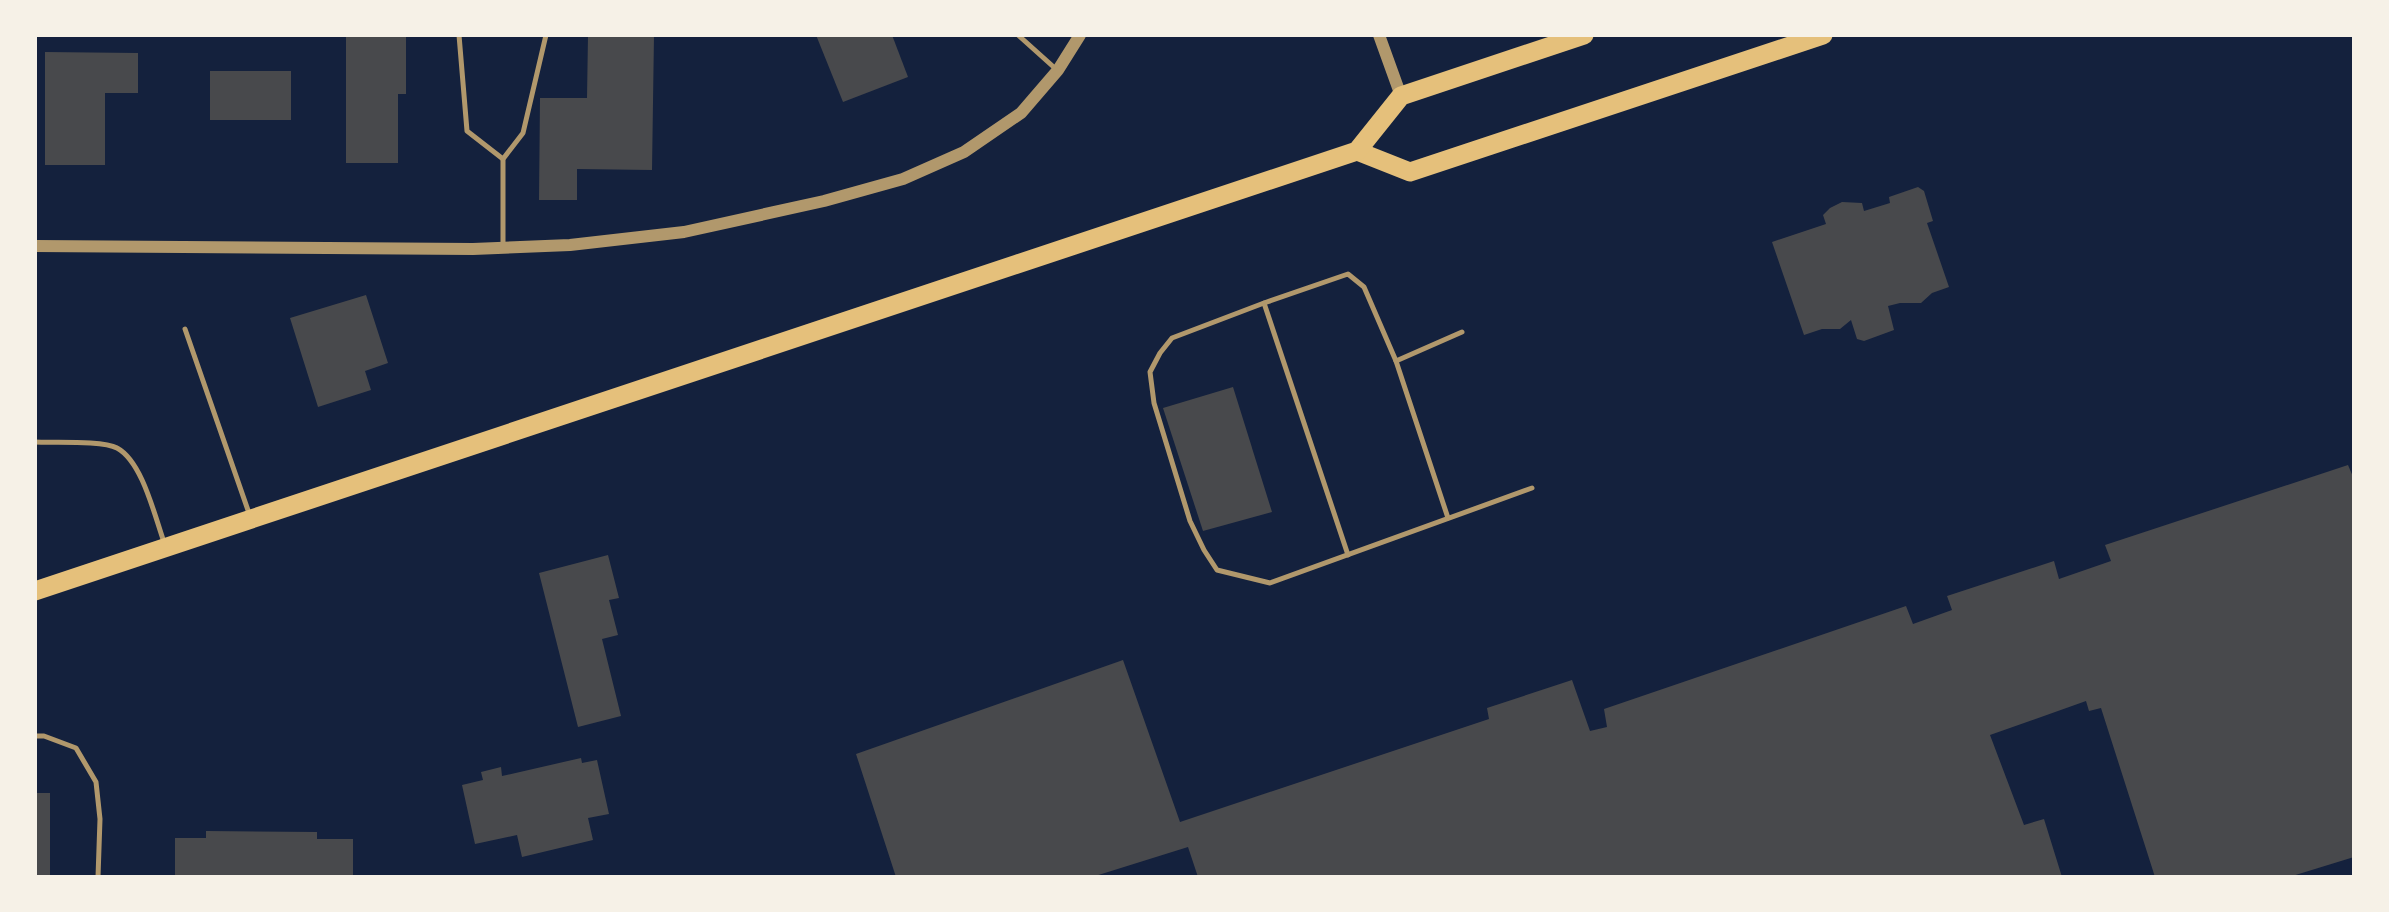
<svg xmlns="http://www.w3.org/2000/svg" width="2389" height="912" font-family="Literata,serif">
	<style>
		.building { fill: #48494c }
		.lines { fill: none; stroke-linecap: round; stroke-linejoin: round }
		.service { stroke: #b1986c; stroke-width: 5 }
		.tertiary { stroke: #b1986c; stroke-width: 12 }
		.trunk { stroke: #e5c07b; stroke-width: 19 }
	</style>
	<rect width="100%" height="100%" fill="#14213d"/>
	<!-- building -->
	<g class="building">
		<polygon points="346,35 406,35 406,94 398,94 398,163 346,163"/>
		<polygon points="588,35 654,35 652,170 577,169 577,200 539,200 540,98 587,98"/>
		<polygon points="816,35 892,35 908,77 843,102"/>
		<polygon points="45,52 138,53 138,93 105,93 105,165 45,165"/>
		<rect x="210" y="71" width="81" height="49"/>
		<polygon points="1918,187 1924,191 1933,221 1927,223 1949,287 1932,293 1921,303 1900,303 1888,306 1894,330 1864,341 1857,339 1851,320 1840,329 1822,329 1804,335 1772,242 1826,224 1823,215 1830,208 1842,202 1862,203 1864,211 1890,203 1889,197"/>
		<polygon points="366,295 388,363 365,371 371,390 318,407 290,318"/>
		<polygon points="1233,387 1272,512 1203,531 1163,408"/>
		<polygon points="2348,465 2354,479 2354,857 2289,877 2155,877 2101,708 2089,711 2086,701 1990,735 2024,825 2044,819 2062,877 1198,877 1188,847 1092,877 896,877 856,754 1123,660 1180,822 1489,719 1487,708 1572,680 1590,731 1607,727 1604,709 1906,606 1913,624 1952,610 1947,596 2054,561 2059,579 2111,561 2105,545"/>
		<polygon points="608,555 619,598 609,600 618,635 602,639 621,716 578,727 539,573"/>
		<polygon points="581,758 582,763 597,760 609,814 588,818 593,840 522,857 517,835 475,844 462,785 483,780 481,772 501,767 502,776"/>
		<rect x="35" y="793" width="15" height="84"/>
		<polygon points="206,831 317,832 317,839 353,839 353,877 175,877 175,838 206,838"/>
	</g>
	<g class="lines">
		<!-- service -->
		<g class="service">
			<polyline points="459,35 467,131 503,159"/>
			<polyline points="1018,35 1057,70"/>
			<polyline points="503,248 503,159 523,133 546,35"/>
			<polyline points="1264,303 1348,555"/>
			<polyline points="185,329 250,516"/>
			<polyline points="1462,332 1396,361 1364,287 1348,274 1264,303 1172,338 1160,353 1150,372 1154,403 1190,521 1204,550 1217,570 1270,583 1532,488"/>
			<polyline points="1396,361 1448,518"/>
			<path d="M35,442C53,443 103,440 117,448C143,462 155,518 165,545"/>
			<polyline points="35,736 44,736 76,748 96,782 100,819 98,877"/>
		</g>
		<!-- tertiary -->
		<g class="tertiary">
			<polyline points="1379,35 1401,96"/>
			<polyline points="35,246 473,249 570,245 684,232 824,201 903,179 964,152 1021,113 1058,70 1080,35"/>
		</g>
		<!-- trunk -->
		<g class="trunk">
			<polyline points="1357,151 1410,172 1823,35"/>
			<polyline points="35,591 1357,151 1401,96 1584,35"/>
		</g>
	</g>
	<!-- border -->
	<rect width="2389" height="912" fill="none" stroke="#f6f1e7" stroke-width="74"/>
</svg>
